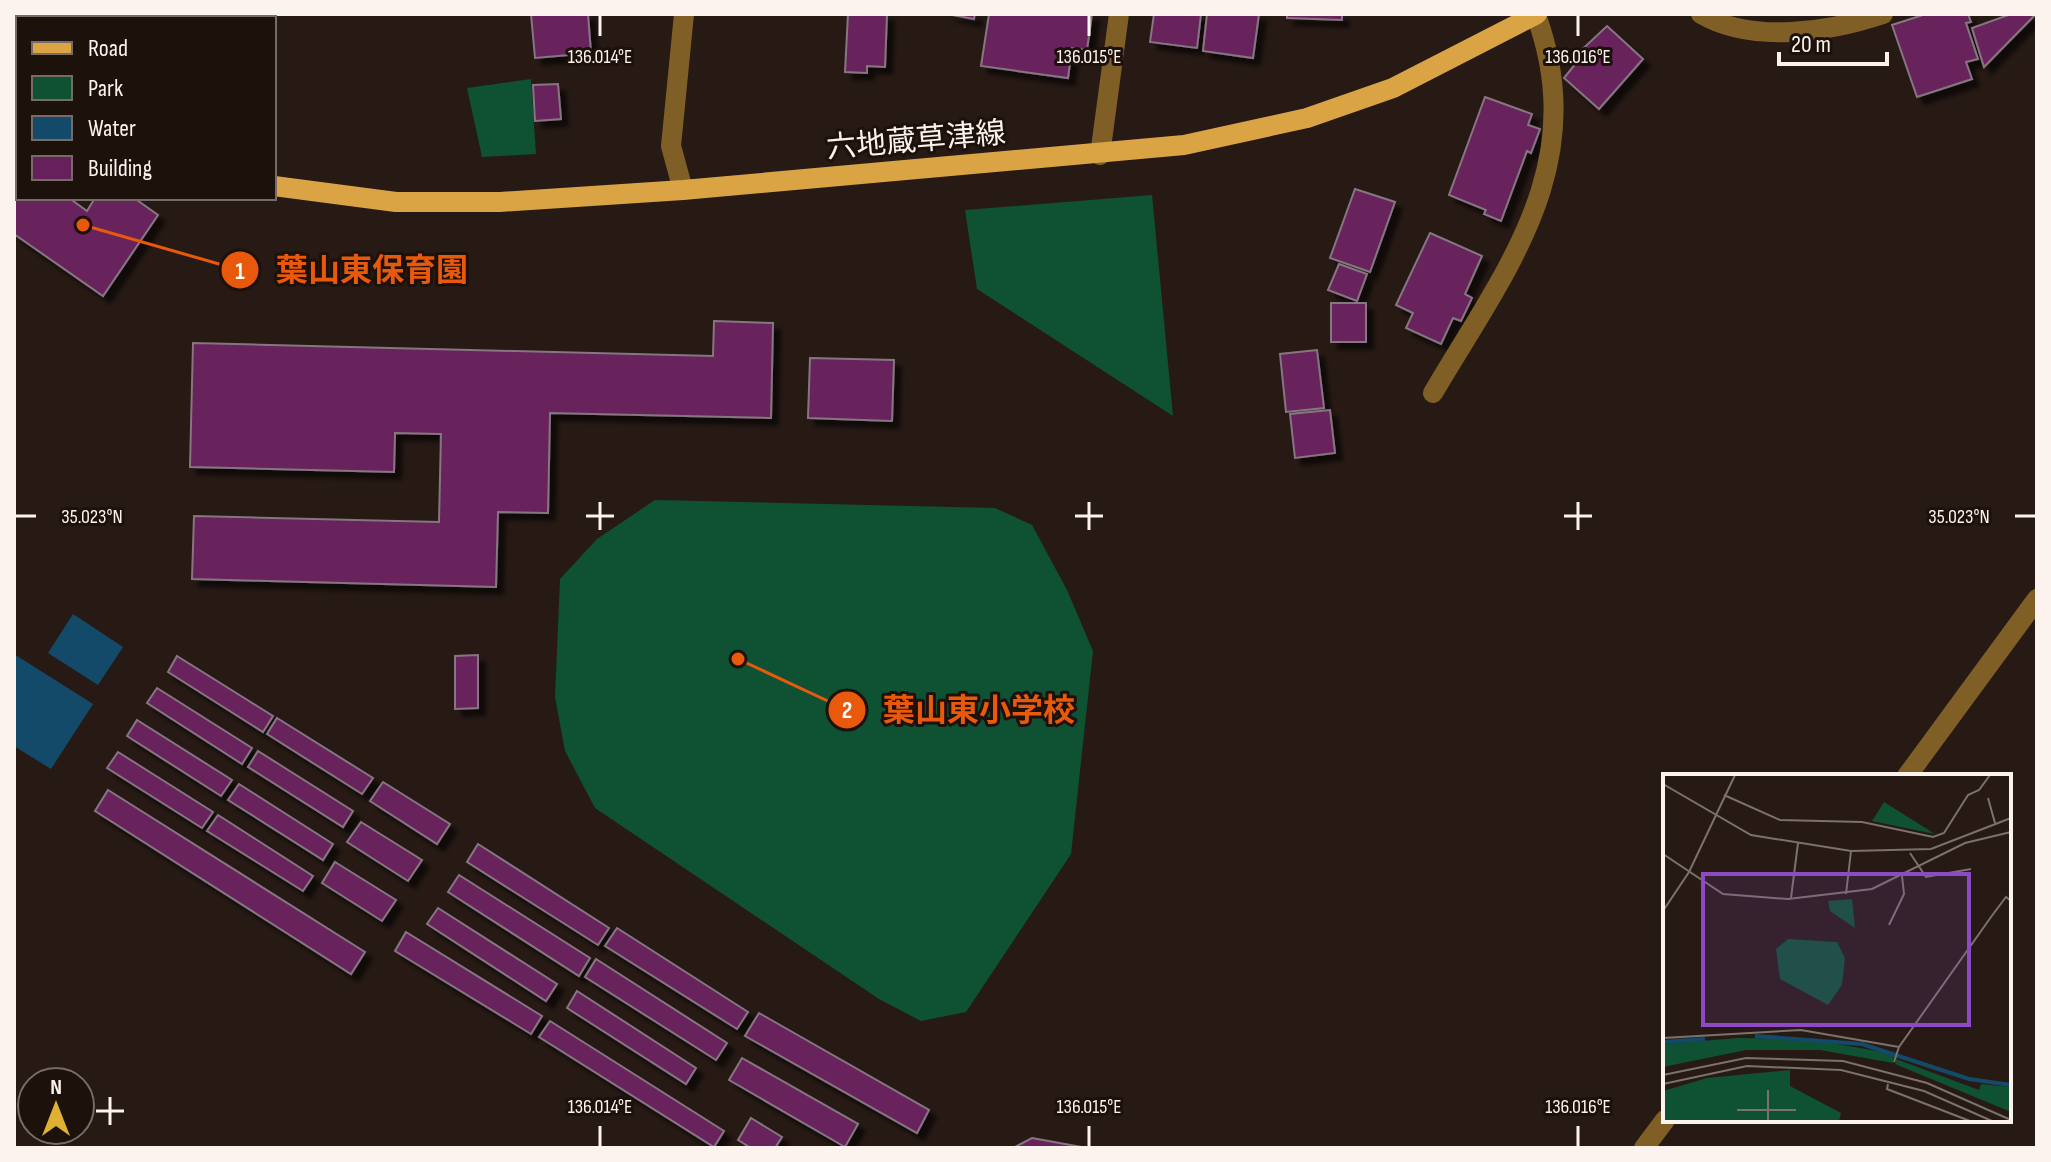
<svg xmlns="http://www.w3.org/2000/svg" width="2051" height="1162" font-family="'Sofia Sans Condensed','Noto Sans JP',sans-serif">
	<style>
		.green { fill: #0f5133 }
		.water { fill: #134a6a }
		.building { fill: #68205c; stroke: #857681; stroke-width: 2; filter: url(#shadow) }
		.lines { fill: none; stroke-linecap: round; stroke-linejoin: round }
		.minor { stroke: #7f5f26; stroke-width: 20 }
		.major { stroke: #daa444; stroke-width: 20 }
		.ticks { fill: none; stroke: #fcf3ef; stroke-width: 3 }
		.labels { text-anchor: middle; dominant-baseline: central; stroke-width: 6; stroke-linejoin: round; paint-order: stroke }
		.street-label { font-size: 30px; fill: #fcf3ef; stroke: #1d110c }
		.inset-river { fill: none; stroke: #134a6a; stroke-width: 4 }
		.inset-road { fill: none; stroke: #7c716c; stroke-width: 2 }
		.view { fill: #8e4ac6; fill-opacity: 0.15; stroke: #8e4ac6; stroke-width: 4 }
		.inset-edge { fill: none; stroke: #fcf3ef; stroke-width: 4 }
		.ticks-label { font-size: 20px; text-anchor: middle; fill: #fcf3ef; stroke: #1d110c; stroke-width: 6; stroke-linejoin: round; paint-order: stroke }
		.leader { fill: none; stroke: #e8590c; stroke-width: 3 }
		.callout-dot { fill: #e8590c; stroke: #1d110c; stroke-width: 3 }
		.mark-label { font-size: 24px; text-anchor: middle; font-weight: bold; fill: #fff }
		.callout-label { font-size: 32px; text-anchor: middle; font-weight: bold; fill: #e8590c; stroke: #1d110c; stroke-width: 6; stroke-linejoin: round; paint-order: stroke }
	</style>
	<defs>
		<filter id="shadow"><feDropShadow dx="7" dy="7" stdDeviation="2" flood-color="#0009"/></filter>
	</defs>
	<rect width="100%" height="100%" fill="#271a15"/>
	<!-- green -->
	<g class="green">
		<polygon points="531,79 536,154 482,157 467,88"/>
		<polygon points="1152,195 1173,416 977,289 965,210"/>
		<polygon points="655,500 995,508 1032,525 1067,590 1093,651 1071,854 966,1012 921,1021 879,999 595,808 565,751 555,697 560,579 597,539"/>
	</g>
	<!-- water -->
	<g class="water">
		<polygon points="73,614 123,647 98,685 48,653"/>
		<polygon points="14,654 93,704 51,769 14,746"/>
	</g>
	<!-- building -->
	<g class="building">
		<polygon points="531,14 588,14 591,53 535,58"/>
		<polygon points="848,14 887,14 885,67 867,66 867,73 845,72"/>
		<polygon points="947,14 975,14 974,19"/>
		<polygon points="989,14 1092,14 1087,50 1072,48 1068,78 981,66"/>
		<polygon points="1154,14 1201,14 1197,48 1150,42"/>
		<polygon points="1207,14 1259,14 1253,58 1203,51"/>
		<polygon points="1287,14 1342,14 1342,20 1287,18"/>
		<polygon points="1926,14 1968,14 1971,22 1966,23 1978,59 1966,62 1972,79 1917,97 1892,25"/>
		<polygon points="2011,14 2036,14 1984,67 1972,28"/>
		<polygon points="1607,26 1643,59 1599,109 1564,78 1577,62 1573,58"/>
		<polygon points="558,84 561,119 535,121 533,85"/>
		<polygon points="1485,97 1532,114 1528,125 1540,129 1531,153 1527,151 1501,221 1484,214 1486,210 1449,195"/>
		<polygon points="14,160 18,163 18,198 69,198 87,211 95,198 134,198 158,215 103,296 14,234"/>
		<polygon points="1355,189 1395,202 1370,272 1330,258"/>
		<polygon points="1430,233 1482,256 1465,294 1472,298 1461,321 1453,318 1441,344 1406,328 1413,313 1396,305"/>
		<polygon points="1339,264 1367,274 1357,301 1328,290"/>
		<rect x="1331" y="303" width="35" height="39"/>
		<polygon points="714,321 773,323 771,418 550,413 548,513 498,512 496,587 192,579 194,516 439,522 441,434 395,433 394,472 190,467 193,343 713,356"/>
		<polygon points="1317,350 1324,408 1286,412 1280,354"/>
		<polygon points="810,358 894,360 892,421 808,418"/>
		<polygon points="1330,410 1335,453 1295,458 1290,414"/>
		<polygon points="478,655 478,708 455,709 455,656"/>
		<polygon points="177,656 273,716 263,732 168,672"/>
		<polygon points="157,688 252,748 242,764 147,703"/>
		<polygon points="277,718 373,778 362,794 267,734"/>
		<polygon points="137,720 232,780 221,796 127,736"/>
		<polygon points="258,751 353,811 343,827 248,767"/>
		<polygon points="118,752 213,812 202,828 107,768"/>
		<polygon points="383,782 450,824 437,844 370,801"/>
		<polygon points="239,784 333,844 323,860 228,800"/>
		<polygon points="108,790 365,952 351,974 95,811"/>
		<polygon points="218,815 313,876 303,891 207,831"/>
		<polygon points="361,822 422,860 408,881 347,842"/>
		<polygon points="478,844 609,928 598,945 467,862"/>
		<polygon points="335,862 396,900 382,921 322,883"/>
		<polygon points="459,875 590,958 579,976 448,892"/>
		<polygon points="438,908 557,984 546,1001 427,924"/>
		<polygon points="617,928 748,1012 737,1029 605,946"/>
		<polygon points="406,932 542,1016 531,1034 395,951"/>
		<polygon points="596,959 727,1043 716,1060 585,977"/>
		<polygon points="577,991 696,1068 686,1084 567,1008"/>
		<polygon points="759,1013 929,1110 917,1133 745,1036"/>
		<polygon points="550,1021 724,1131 714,1147 539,1037"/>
		<polygon points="742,1058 858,1124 845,1147 729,1080"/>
		<polygon points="751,1118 782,1137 775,1148 751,1148 738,1140"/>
		<polygon points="1032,1138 1087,1148 1013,1148"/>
	</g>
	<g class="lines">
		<!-- minor -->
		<g class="minor">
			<path d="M1701,14C1752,44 1829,32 1883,14"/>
			<polyline points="1100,155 1119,14"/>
			<polyline points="683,190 671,146 684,14"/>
			<path d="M1433,393C1506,269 1591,166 1536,15"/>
			<polyline points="1907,776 2037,599"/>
			<polyline points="1644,1148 1665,1120"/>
		</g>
		<!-- major -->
		<g class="major">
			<polyline points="14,84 18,87"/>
			<polyline points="274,186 396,202 500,202 683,190 1184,145 1307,118 1393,88 1537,14"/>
		</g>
	</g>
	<!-- ticks -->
	<path class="ticks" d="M600,16V36M1089,16V36M1578,16V36M600,502V530M1089,502V530M1578,502V530M16,516H36M586,516H614M1075,516H1103M1564,516H1592M2015,516H2035M110,1097V1125M96,1111H124M600,1126V1146M1089,1126V1146M1578,1126V1146"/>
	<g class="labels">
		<!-- street labels -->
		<g class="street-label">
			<text transform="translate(916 141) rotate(-5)">六地蔵草津線</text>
		</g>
	</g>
	<!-- overview -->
	<g transform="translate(1663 774)">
		<rect width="348" height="348" fill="#271a15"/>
		<path d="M221,28L272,60L209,47ZM189,125L192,154L167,137L165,127ZM125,165L174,168L182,184L179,211L165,231L117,205L113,175ZM75,264L146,265L231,280L230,289L157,276H83L0,293V270ZM233,285L316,316L318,310L348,313V338L232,290ZM127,296V312L178,339L176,347H0V317L44,304Z" fill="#0f5133"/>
		<path class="inset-river" d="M92,262L199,270L306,305L348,311M0,268L42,265"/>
		<path class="inset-road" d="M0,10L88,61L188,77L268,75L348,44M61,21L117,46L199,48L270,63L281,59L305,21L316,16L327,1M325,24L332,49M247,79L263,103L308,95M0,80L60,120L125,125L209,115L302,69L348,58M183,120L188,77M128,124L135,69M0,137L26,98L72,1M226,151L241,120L239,102M0,264L138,256L236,273M231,288L236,273L328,143L343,123L348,127M0,301L83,284L180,287L264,309L348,346M0,310L84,292L178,296L261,317L329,347M225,310L224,315L307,347M105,316V347M74,336H133"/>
		<path class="view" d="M40,100H306V251H40Z"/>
		<rect width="348" height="348" class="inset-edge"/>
	</g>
	<g class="ticks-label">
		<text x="600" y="63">136.014°E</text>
		<text x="1089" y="63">136.015°E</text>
		<text x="1578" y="63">136.016°E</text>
		<text x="92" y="523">35.023°N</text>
		<text x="1959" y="523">35.023°N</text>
		<text x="600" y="1113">136.014°E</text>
		<text x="1089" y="1113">136.015°E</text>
		<text x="1578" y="1113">136.016°E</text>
	</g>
	<!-- callouts -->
	<path class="leader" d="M83 225L240 270M738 659L847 710"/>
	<g class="callout-dot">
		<circle cx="83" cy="225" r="8"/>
		<circle cx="738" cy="659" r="8"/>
		<circle cx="240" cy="270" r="20"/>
		<circle cx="847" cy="710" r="20"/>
	</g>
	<g class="mark-label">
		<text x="240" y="279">1</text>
		<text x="847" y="718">2</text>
	</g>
	<g class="callout-label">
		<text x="372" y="281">葉山東保育園</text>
		<text x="979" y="721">葉山東小学校</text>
	</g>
	<!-- border -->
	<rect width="2051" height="1162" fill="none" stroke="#fcf3ef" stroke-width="32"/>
	<!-- legend -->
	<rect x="16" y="16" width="260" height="184" fill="#1d110c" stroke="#766b67" stroke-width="2"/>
	<rect x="32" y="42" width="40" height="12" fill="#daa444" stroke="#766b67" stroke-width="2"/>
	<text x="88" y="56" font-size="24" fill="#fcf3ef">Road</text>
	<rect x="32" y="76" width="40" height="24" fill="#0f5133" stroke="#766b67" stroke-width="2"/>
	<text x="88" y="96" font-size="24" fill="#fcf3ef">Park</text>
	<rect x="32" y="116" width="40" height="24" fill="#134a6a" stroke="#766b67" stroke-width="2"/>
	<text x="88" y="136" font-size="24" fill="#fcf3ef">Water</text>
	<rect x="32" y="156" width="40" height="24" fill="#68205c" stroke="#766b67" stroke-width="2"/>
	<text x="88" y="176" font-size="24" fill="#fcf3ef">Building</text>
	<!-- north arrow -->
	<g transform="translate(56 1106)"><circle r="38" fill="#1d110c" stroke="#766b67" stroke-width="2"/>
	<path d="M0-6L14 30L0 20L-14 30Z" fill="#deb133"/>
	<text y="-12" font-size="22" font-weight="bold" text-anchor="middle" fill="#fcf3ef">N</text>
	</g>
	<!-- scale -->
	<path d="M1779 52v12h108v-12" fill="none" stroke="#fcf3ef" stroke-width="4"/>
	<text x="1791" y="52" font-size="24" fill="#fcf3ef" stroke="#1d110c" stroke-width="6" paint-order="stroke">20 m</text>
</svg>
